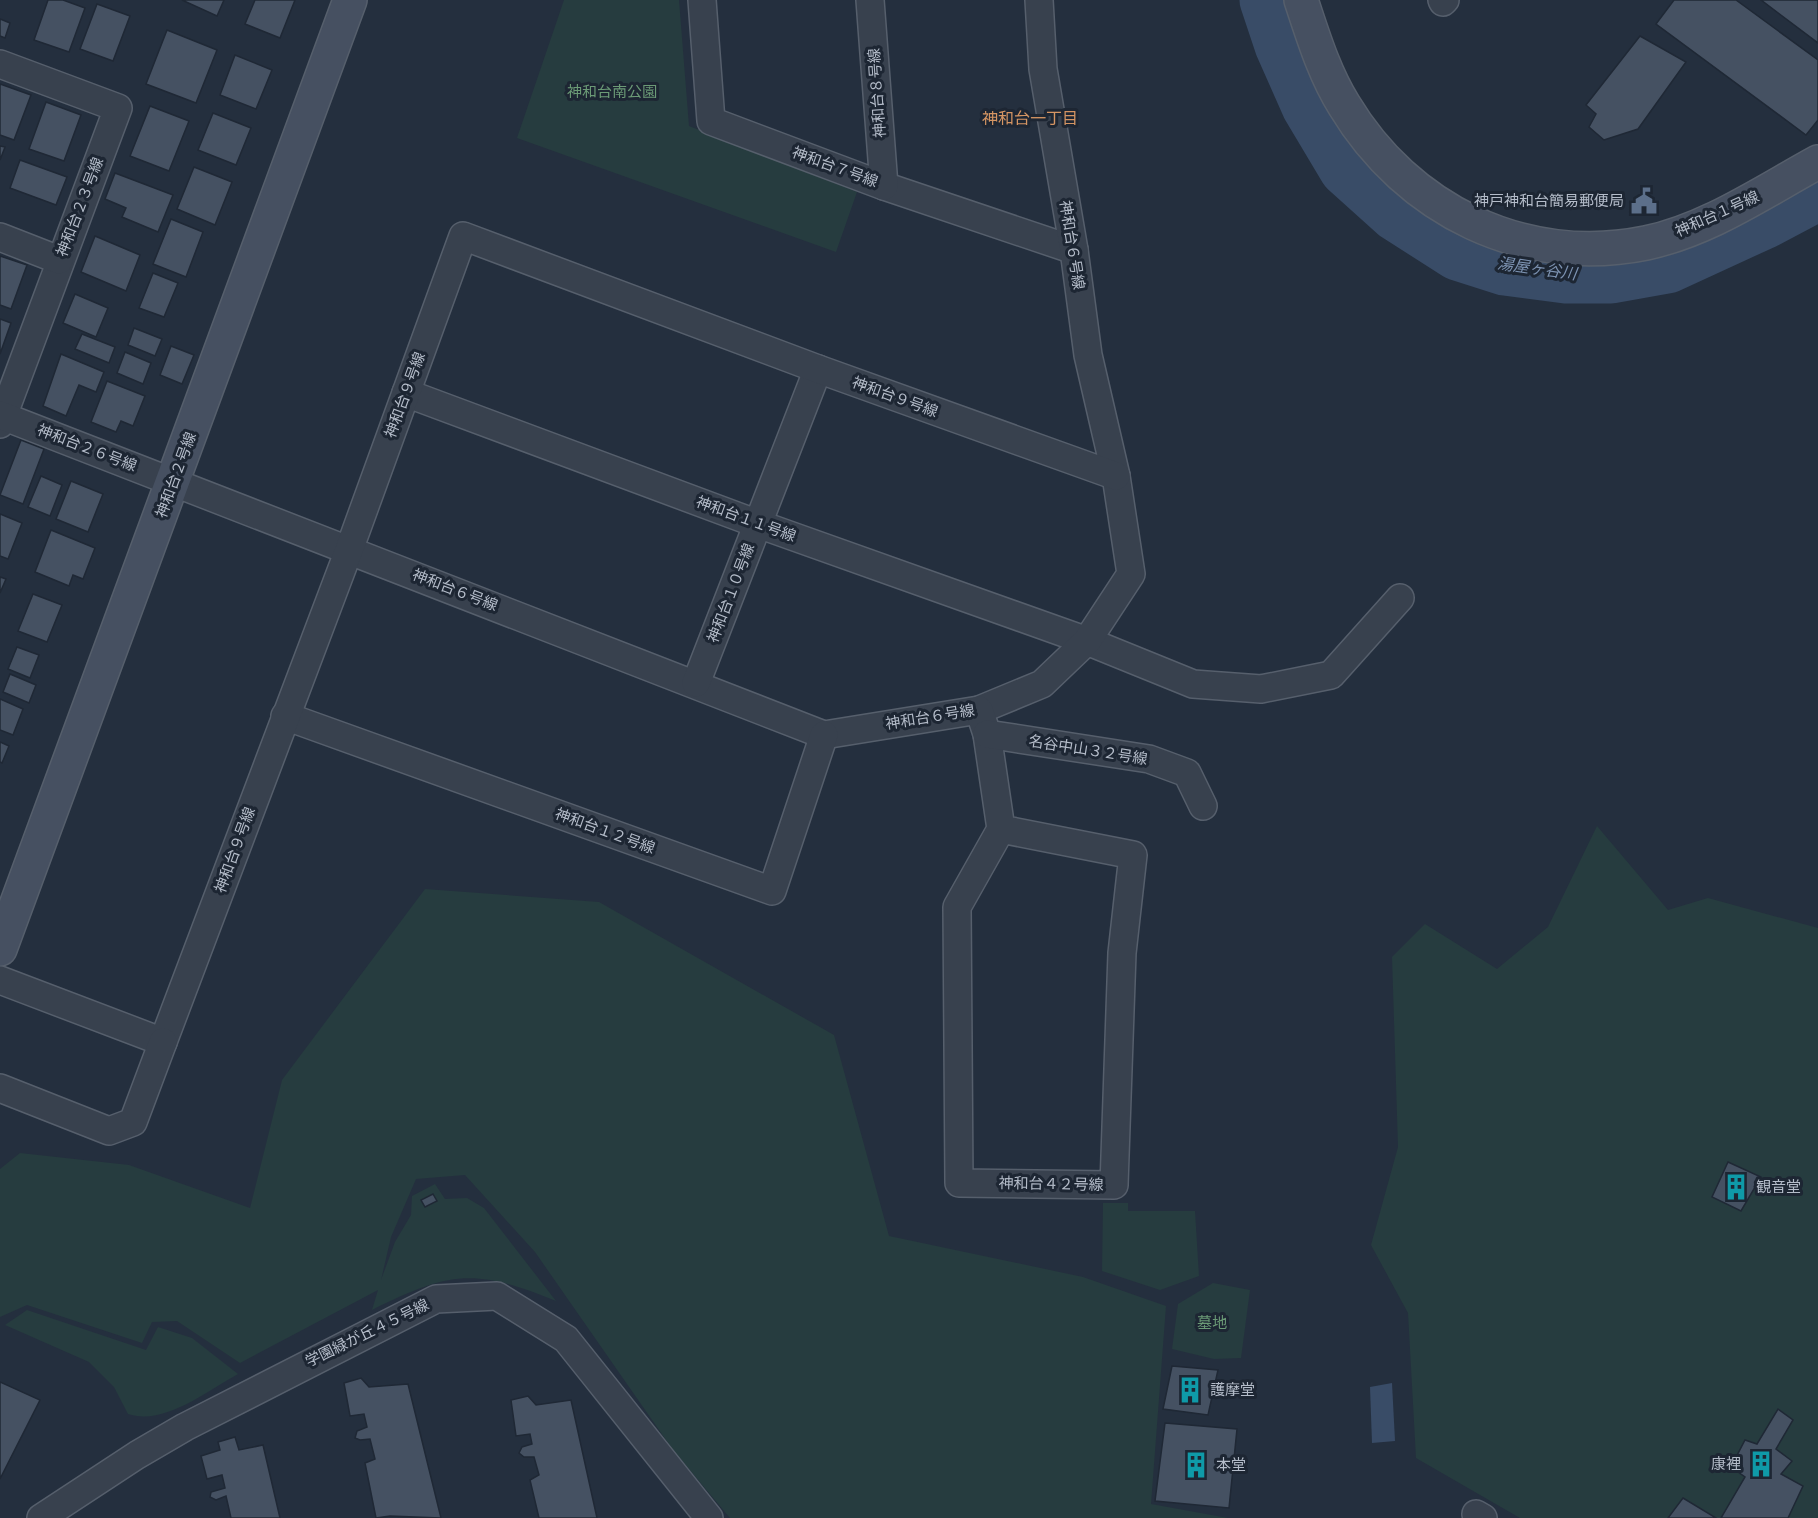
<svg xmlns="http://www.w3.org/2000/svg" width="1818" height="1518" font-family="'Varela Round','Noto Sans JP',sans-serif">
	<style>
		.green { fill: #263c3f }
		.water { fill: #394c67 }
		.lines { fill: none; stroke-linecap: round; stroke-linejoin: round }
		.river { stroke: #394c67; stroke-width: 57 }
		.building { fill: #455162; stroke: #1f2835; stroke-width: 1.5 }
		.street-casing { stroke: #565f6c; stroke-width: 30 }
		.secondary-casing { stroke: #565f6c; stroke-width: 36 }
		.street { stroke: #38414e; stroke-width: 27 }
		.secondary { stroke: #465061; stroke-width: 33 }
		.labels { text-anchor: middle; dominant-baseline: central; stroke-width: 6; stroke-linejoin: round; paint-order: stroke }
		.park-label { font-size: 15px; fill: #6b9a76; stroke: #1d2633 }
		.street-label { font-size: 15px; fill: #b4bcc9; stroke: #1d2633 }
		.poi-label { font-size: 15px; fill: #b4bcc9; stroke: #1d2633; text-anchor: start }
		.neighbourhood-label { font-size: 16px; fill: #d59563; stroke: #1d2633 }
		.water-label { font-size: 16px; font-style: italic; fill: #7c92b1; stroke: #1d2633 }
	</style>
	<rect width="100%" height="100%" fill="#242f3e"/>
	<!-- green -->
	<g class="green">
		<polygon points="564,0 679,0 689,126 857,192 836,252 517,138"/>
		<polygon points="1597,826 1668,910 1708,898 1818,928 1818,1518 1520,1518 1416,1458 1408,1313 1371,1245 1398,1147 1392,957 1425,924 1497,969 1548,927"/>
		<path d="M425,889L599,902L834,1035L889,1236L1083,1277L1166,1306L1151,1504L1228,1518H730L673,1450L535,1252L465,1175L416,1179L391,1237L381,1280L395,1242L411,1215L412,1196L435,1184L445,1199L467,1198L484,1208L556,1301C475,1268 450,1271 372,1310L378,1290L240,1363L177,1321L152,1322L142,1343L27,1305L0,1317V1169L20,1153L129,1165L250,1208L282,1080Z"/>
		<polygon points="1103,1203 1128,1203 1128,1211 1195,1211 1199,1276 1160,1290 1102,1271"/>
		<polygon points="1213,1283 1250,1290 1241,1358 1214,1359 1172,1349 1178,1304"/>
		<path d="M27,1310L146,1350L158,1327L192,1338L238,1374C207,1391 164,1426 128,1414L114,1387L89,1362L5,1325Z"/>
	</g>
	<!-- water -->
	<polygon class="water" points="1392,1383 1395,1441 1372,1443 1370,1387"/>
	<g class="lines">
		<!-- river -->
		<polyline class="river" points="1268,0 1283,45 1310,106 1347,168 1397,213 1458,252 1505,267 1566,275 1611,275 1667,265 1765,220 1818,192"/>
	</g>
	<!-- building -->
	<g class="building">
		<polygon points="48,0 63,0 85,8 69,52 34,40"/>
		<polygon points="182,0 224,0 217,16"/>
		<polygon points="255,0 295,0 280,38 245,24"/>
		<polygon points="1674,0 1736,0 1818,60 1818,120 1806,135 1656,24"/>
		<polygon points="1761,0 1818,0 1818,43"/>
		<polygon points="97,4 130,16 113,61 80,49"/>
		<polygon points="0,19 10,23 5,38 0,36"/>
		<polygon points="167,30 217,50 196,103 146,84"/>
		<polygon points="1640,36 1686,62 1638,129 1604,140 1589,127 1596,114 1586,105"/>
		<polygon points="235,55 272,70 256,109 220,95"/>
		<polygon points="0,84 31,95 14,140 0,135"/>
		<polygon points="46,102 81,115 64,161 29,149"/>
		<polygon points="150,106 189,121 169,171 130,156"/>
		<polygon points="213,113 251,128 236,165 198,150"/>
		<polygon points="0,146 5,147 0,160"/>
		<polygon points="20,160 67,177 56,205 10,188"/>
		<polygon points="194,167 232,182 215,225 177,209"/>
		<polygon points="115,173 173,195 158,232 122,217 126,208 105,199"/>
		<polygon points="171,219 203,232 186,277 153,264"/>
		<polygon points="95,236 140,255 126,291 81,272"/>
		<polygon points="0,256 27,265 11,309 0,305"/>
		<polygon points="153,273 178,283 164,317 139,308"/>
		<polygon points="75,294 108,308 96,337 63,323"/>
		<polygon points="0,319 11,323 0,354"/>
		<polygon points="134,328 162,339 155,356 128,345"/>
		<polygon points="82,334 115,347 109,363 75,349"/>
		<polygon points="171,346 194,355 182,384 160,375"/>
		<polygon points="125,352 151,363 143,384 117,373"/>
		<polygon points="61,354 104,372 96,392 79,385 66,416 43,406"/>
		<polygon points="107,381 145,396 133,426 121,421 116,432 91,422"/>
		<polygon points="21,440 44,449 23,504 0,495"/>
		<polygon points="41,476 62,485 50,516 28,507"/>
		<polygon points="71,481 103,494 88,532 56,519"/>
		<polygon points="0,514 22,523 8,559 0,556"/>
		<polygon points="51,530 95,548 83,579 73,575 69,586 35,572"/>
		<polygon points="0,577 6,579 0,593"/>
		<polygon points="33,594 62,605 47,642 18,631"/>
		<polygon points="17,647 39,655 30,678 8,669"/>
		<polygon points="10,674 36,685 29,703 3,692"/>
		<polygon points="0,699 23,709 13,735 0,730"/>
		<polygon points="0,742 9,746 2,763 0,762"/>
		<polygon points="1728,1162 1761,1177 1741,1211 1712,1197"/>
		<polygon points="433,1194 437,1201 425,1207 421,1200"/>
		<polygon points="1172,1366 1218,1370 1208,1415 1163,1409"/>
		<polygon points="361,1378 369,1387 408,1384 441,1518 390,1516 376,1518 365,1463 375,1459 370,1439 360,1440 355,1438 357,1431 367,1427 364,1414 350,1416 344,1383"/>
		<polygon points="0,1382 40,1400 0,1479"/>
		<polygon points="528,1396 536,1405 571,1400 597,1518 539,1518 530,1480 539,1475 534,1457 524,1457 519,1453 522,1447 532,1444 530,1434 516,1436 511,1400"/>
		<polygon points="1778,1409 1793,1420 1776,1449 1792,1461 1781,1474 1803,1486 1788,1518 1721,1518 1745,1477 1731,1467 1745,1440 1757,1444"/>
		<polygon points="1165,1423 1237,1429 1229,1508 1155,1501"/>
		<polygon points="235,1437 239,1450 263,1445 280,1518 231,1518 226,1496 216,1500 210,1497 211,1492 225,1488 222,1475 207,1479 201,1456 220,1450 218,1442"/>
		<polygon points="1683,1498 1716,1518 1668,1518"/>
	</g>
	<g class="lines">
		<!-- street casing -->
		<g class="street-casing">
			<g id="street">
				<polyline points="702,0 711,121 884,186 1074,250"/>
				<polyline points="870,0 884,186"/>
				<polyline points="1442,0 1443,2 1445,0"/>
				<polyline points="0,64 118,108 0,424"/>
				<polyline points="0,237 59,260"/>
				<polyline points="406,393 758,524 1087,641 1193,684 1261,689 1331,675 1400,598"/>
				<polyline points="0,415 824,735 979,710 1042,684 1087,641 1131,574 1116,476 1088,355 1074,250 1043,69 1039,0"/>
				<polyline points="696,683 818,369"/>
				<polyline points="979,710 987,734 1001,829 1133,855 1122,953 1114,1185 959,1183 957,907 1001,829"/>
				<polyline points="285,716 772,891 824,735"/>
				<polyline points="987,734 1149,759 1187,773 1203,806"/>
				<polyline points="0,980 163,1042 349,550 463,236 818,369 1116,476"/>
				<polyline points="0,1088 109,1131 133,1122 163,1042"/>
				<polyline points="1476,1514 1483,1518"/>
				<polyline points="41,1518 137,1455 185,1427 436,1299 497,1296 566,1339 709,1518"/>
			</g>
		</g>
		<!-- secondary casing -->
		<g class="secondary-casing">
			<g id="secondary">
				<path d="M1301,0C1313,36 1324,73 1344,105C1407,210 1524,268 1646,243C1708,230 1763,192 1818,162"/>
				<polyline points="0,949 350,0"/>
			</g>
		</g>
		<!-- street -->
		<use href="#street" class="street"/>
		<!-- secondary -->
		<use href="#secondary" class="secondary"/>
	</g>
	<!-- icons -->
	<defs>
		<g id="civic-bare" transform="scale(2.07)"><path d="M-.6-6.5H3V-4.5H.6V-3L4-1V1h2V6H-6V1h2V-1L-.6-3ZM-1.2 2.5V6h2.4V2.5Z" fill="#5c6f8a" stroke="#1d2633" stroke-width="2.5" paint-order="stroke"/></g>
		<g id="building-bare" transform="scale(2.07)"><path d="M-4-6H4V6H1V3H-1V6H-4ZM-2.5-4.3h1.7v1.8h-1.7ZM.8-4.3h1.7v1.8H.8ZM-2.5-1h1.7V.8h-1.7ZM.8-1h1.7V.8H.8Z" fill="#0f9aa8" stroke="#1d2633" stroke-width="2.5" paint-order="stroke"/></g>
	</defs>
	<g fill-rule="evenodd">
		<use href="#civic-bare" x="1644" y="201"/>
		<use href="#building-bare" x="1736" y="1187"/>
		<use href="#building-bare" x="1190" y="1390"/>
		<use href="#building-bare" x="1761" y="1464"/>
		<use href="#building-bare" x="1196" y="1465"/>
	</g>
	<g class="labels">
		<!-- park labels -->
		<g class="park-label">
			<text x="612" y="92">神和台南公園</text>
			<text x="1212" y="1323">墓地</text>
		</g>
		<!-- street labels -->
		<g class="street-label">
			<text transform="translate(877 93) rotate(-94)">神和台８号線</text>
			<text transform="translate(835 167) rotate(20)">神和台７号線</text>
			<text transform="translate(80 207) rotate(-69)">神和台２３号線</text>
			<text transform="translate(1717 214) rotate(-24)">神和台１号線</text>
			<text transform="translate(1072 245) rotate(81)">神和台６号線</text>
			<text transform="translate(405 395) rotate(-70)">神和台９号線</text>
			<text transform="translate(895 397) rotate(20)">神和台９号線</text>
			<text transform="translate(87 448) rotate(21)">神和台２６号線</text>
			<text transform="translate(176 475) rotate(-70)">神和台２号線</text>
			<text transform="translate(746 519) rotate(20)">神和台１１号線</text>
			<text transform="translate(455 590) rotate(21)">神和台６号線</text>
			<text transform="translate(731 593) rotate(-69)">神和台１０号線</text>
			<text transform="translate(930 717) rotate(-9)">神和台６号線</text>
			<text transform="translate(1088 750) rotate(9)">名谷中山３２号線</text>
			<text transform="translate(605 831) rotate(20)">神和台１２号線</text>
			<text transform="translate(235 850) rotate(-70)">神和台９号線</text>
			<text transform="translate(1051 1184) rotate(1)">神和台４２号線</text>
			<text transform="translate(367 1333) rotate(-26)">学園緑が丘４５号線</text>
		</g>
		<!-- poi labels -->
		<g class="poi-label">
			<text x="1624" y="201" text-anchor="end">神戸神和台簡易郵便局</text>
			<text x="1756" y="1187">観音堂</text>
			<text x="1210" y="1390">護摩堂</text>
			<text x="1741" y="1464" text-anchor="end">康裡</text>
			<text x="1216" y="1465">本堂</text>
		</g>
		<!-- neighbourhood labels -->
		<g class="neighbourhood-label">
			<text x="1030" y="119">神和台一丁目</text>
		</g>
		<!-- water labels -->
		<g class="water-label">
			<text transform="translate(1537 269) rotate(8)">湯屋ヶ谷川</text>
		</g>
	</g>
</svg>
